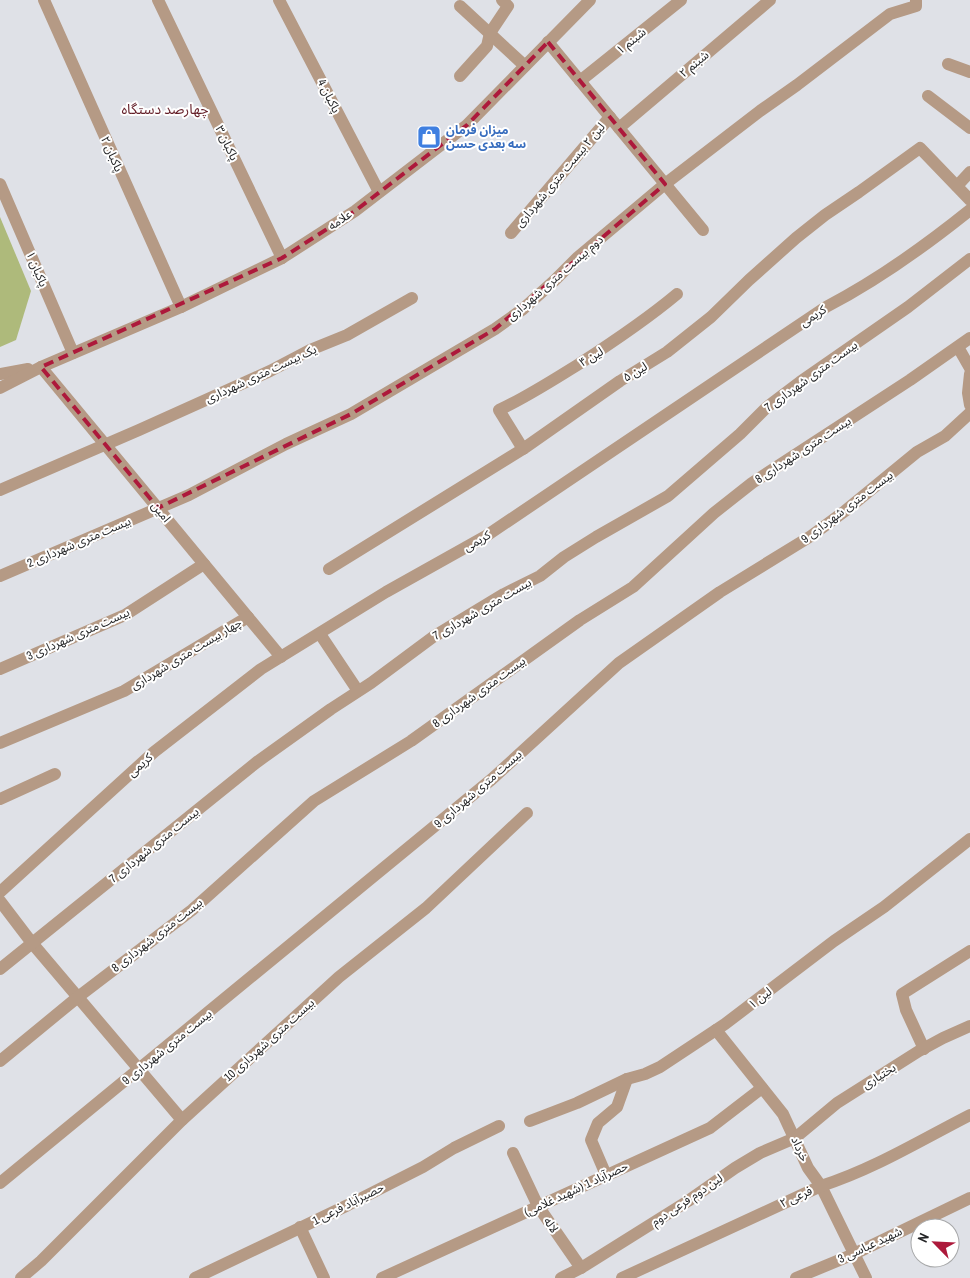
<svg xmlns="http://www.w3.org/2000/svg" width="970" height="1278" font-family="'Archivo Narrow','Noto Sans Arabic',sans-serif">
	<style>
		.green { fill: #aeba7b }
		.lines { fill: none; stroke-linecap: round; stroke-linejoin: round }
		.minor { stroke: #b59a85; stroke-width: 12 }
		.marked { fill: none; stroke: #ad193b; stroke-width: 4; stroke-dasharray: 10 6; stroke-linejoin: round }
		.labels { text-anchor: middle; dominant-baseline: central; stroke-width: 4; stroke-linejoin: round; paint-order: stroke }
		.street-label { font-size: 12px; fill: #242527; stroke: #fff }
		.shop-label { font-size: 12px; font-weight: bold; fill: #366cbe; stroke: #fff; text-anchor: start }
		.neighbourhood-label { font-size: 14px; fill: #641e28; stroke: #fff }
	</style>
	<rect width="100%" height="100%" fill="#dfe1e7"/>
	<!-- green -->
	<polygon class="green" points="0,217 31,291 16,340 0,347"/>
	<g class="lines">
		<!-- minor -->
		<g class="minor">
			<polyline points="44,0 181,307"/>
			<polyline points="158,0 282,258"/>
			<polyline points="279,0 379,192"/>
			<polyline points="460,6 525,66"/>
			<polyline points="548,42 703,230"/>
			<polyline points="948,64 970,72"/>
			<polyline points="460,76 487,46 490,33 508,6 502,0"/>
			<polyline points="580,81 681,0"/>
			<polyline points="928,96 970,128"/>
			<polyline points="619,128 770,0"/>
			<polyline points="0,184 73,353"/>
			<polyline points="957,186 970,172"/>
			<polyline points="511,233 610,117"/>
			<polyline points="958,347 970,368"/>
			<polyline points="41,367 281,657"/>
			<polyline points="0,374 28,369"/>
			<polyline points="970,374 968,393 970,405"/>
			<polyline points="0,388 41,367 181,307 282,258 355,211 467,125 590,0"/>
			<path d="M523,449L499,410C527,397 553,380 579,364C613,342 646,320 677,294"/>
			<polyline points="0,490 139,430 270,371 310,350 347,335 412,298"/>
			<polyline points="329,569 523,449 620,381 667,352 711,317 749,280 796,238 825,215 859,192 920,148 970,200"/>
			<polyline points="0,576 189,495 286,444 351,414 495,329 523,309 554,281 578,257 665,184 760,111 797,85 890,14 916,6 916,0"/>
			<polyline points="320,634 358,691"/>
			<polyline points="0,669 125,615 204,564"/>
			<polyline points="0,743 124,691 248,617"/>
			<polyline points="0,799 55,774"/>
			<path d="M0,892L154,752L261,669L386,592L486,536L826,307C878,280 924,247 970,210"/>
			<polyline points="0,901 32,943 182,1120"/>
			<polyline points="0,969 257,762 331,709 371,683 433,637 504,594 540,576 564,557 596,537 668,496 740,434 767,407 800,382 908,307 970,259"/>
			<polyline points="716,1030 783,1114 808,1168 821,1186 866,1278"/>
			<polyline points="924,1049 906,1010 902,994 970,951"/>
			<polyline points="0,1061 78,997 192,910 314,801 411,741 580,620 633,587 714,513 752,483 910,380 970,338"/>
			<polyline points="530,1121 577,1103 627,1079 645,1074 660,1067 725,1024 834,941 884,907 970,839"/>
			<polyline points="513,1153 538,1206 581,1268"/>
			<polyline points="606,1175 591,1140 598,1123 617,1107 627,1079"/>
			<polyline points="0,1183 492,779 619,663 720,592 811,536 845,511 917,452 945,436 970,413"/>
			<polyline points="300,1227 324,1278"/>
			<polyline points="21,1278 41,1261 182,1120 339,977 426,908 527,813"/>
			<polyline points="195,1278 348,1205 423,1167 454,1148 499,1126"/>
			<polyline points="382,1278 710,1128 762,1088"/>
			<polyline points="561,1278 581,1268 688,1201 735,1168 760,1153 795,1138 837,1103 919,1051 943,1038 970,1026"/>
			<path d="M622,1278L821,1186C874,1169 921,1140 970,1115"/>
			<polyline points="796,1278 854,1254 970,1198"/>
		</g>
	</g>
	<!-- marked area -->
	<path class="marked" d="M548,42L665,184L495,329L351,414L158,508L41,367L282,258L355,211L467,125Z"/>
	<!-- icons -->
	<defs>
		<g id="shop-square" transform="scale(1.25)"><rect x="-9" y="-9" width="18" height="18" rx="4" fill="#3f7fe0" stroke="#fff"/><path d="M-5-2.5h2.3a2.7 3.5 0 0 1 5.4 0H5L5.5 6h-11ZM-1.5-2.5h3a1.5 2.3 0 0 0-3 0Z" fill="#fff"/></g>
	</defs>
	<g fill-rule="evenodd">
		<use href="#shop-square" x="429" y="137"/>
	</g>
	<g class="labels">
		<!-- street labels -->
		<g class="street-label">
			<text transform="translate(631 41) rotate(-39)">شبنم ۱</text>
			<text transform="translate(694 64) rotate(-40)">شبنم ۲</text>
			<text transform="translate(329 96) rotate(63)">پاکبان 4</text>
			<text transform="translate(227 143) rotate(64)">پاکبان ۳</text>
			<text transform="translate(112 154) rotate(66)">پاکبان ۲</text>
			<text transform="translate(560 175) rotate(-50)">لین ۲ بیست متری شهرداری</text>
			<text transform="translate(340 220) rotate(-34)">علامه</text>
			<text transform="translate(37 269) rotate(67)">پاکبان ۱</text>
			<text transform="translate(555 278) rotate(-41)">دوم بیست متری شهرداری</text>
			<text transform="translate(813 316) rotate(-33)">کریمی</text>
			<text transform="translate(591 357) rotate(-31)">لین ۴</text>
			<text transform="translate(635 372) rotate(-31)">لین ۵</text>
			<text transform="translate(261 374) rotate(-25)">یک بیست متری شهرداری</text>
			<text transform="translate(811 376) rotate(-36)">بیست متری شهرداری 7</text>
			<text transform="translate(803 450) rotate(-33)">بیست متری شهرداری 8</text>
			<text transform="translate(847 507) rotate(-37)">بیست متری شهرداری 9</text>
			<text transform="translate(161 512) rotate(51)">امین</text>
			<text transform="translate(477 541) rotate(-30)">کریمی</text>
			<text transform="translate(79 542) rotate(-23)">بیست متری شهرداری 2</text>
			<text transform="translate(482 609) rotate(-30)">بیست متری شهرداری 7</text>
			<text transform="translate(78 634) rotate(-24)">بیست متری شهرداری 3</text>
			<text transform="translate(186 654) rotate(-31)">چهار بیست متری شهرداری</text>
			<text transform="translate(479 692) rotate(-36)">بیست متری شهرداری 8</text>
			<text transform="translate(140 765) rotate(-42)">کریمی</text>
			<text transform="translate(478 789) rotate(-41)">بیست متری شهرداری 9</text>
			<text transform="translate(154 845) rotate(-39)">بیست متری شهرداری 7</text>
			<text transform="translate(157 935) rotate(-38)">بیست متری شهرداری 8</text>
			<text transform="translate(760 998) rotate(-38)">لین ۱</text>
			<text transform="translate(269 1040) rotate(-42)">بیست متری شهرداری 10</text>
			<text transform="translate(167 1047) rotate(-39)">بیست متری شهرداری 9</text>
			<text transform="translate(879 1076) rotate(-32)">بختیاری</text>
			<text transform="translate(800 1149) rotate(66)">خرداد</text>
			<text transform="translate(576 1189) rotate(-25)">حصرآباد 1 (شهید غلامی)</text>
			<text transform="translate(796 1197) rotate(-25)">۲ فرعی</text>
			<text transform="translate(687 1200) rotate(-34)">لین دوم فرعی دوم</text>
			<text transform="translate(348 1204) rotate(-27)">حصیرآباد فرعی 1</text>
			<text transform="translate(551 1225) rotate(55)">لاله</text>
			<text transform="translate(870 1245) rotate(-25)">شهید عباسی 3</text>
		</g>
		<!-- shop labels -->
		<g class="shop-label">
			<text x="446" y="130">میزان فرمان<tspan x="446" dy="14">سه بعدی حسن</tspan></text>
		</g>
		<!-- neighbourhood labels -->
		<g class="neighbourhood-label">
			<text x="165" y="109">چهارصد دستگاه</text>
		</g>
	</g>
	<!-- north arrow -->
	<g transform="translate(935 1243) rotate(294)"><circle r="24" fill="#ffffff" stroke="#a7a8a9"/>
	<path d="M0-4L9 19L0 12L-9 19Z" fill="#ad193b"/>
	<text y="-8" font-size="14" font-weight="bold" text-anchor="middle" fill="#242527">N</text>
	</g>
</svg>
